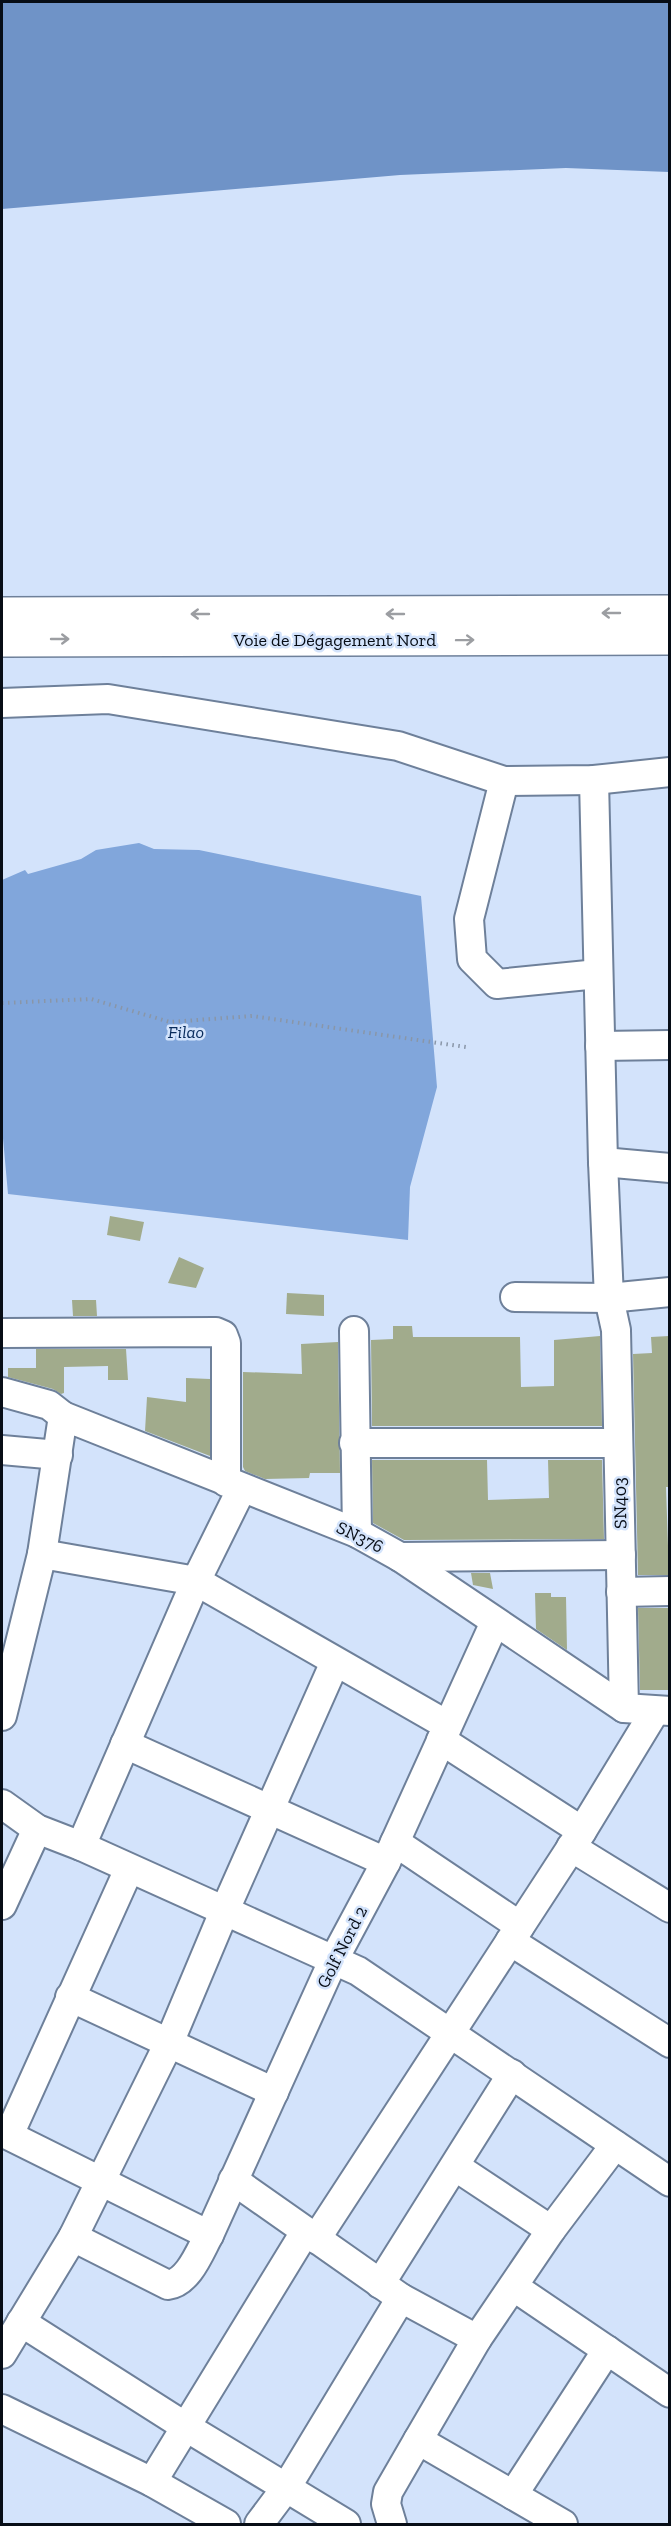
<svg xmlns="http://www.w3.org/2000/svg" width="671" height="2526" font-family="'Zilla Slab',serif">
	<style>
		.forest { fill: #81a6db }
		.water { fill: #6f93c7 }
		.building { fill: #a1ab8c }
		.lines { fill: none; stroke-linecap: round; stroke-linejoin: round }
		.minor-casing { stroke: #6e809a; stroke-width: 32 }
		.highway-casing { stroke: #6e809a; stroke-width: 36 }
		.path { stroke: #8996a8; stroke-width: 4; stroke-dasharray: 1.5 4.5; stroke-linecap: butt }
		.minor { stroke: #fff; stroke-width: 28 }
		.highway { stroke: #fff; stroke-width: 33 }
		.oneway { stroke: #9c9ea2 }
		.labels { text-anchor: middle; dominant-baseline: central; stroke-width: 5; stroke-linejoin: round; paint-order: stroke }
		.street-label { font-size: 18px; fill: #070d16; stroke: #d3e3fb }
		.park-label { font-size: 18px; font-style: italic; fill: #072a5a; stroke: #d3e3fb }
	</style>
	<rect width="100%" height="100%" fill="#d3e3fb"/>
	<!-- forest -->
	<polygon class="forest" points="139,843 154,849 199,850 421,896 437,1087 410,1187 408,1240 8,1194 2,1127 2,880 25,870 28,874 81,859 96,850"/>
	<!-- water -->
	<polygon class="water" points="2,2 669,2 669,172 566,168 400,175 2,209"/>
	<!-- building -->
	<g class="building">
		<polygon points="110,1216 144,1222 140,1241 107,1235"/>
		<polygon points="179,1257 204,1268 196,1288 168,1283"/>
		<polygon points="287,1293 324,1295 324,1316 286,1314"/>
		<polygon points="72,1300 96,1300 97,1316 73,1316"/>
		<polygon points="393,1326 412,1326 413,1337 520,1337 521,1387 554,1386 554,1340 600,1336 602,1426 372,1426 371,1340 393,1339"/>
		<polygon points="669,1336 669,1487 666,1487 669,1575 638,1575 633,1354 652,1353 651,1337"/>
		<polygon points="338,1342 340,1473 310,1473 309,1478 265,1479 245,1471 243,1467 243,1372 302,1374 301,1344"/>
		<polygon points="36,1349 126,1349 128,1380 108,1380 108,1366 64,1367 64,1393 61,1394 53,1389 8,1377 8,1368 36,1368"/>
		<polygon points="186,1378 210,1379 210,1456 145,1431 147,1397 186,1402"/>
		<polygon points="372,1460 487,1460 488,1500 549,1498 548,1460 602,1460 604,1539 404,1540 373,1523"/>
		<polygon points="471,1573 490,1573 493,1589 473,1585"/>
		<polygon points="535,1593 551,1593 551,1597 566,1597 567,1650 536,1629"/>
		<polygon points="638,1608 669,1608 669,1690 640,1690"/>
	</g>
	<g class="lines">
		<!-- minor casing -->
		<g class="minor-casing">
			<g id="minor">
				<polyline points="2,703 108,699 398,746 504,781 594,780 670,772"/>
				<polyline points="594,780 603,1162 609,1298 616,1330 624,1708"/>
				<polyline points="504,781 469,919 472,959 497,984 598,974"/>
				<polyline points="600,1046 670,1045"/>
				<polyline points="603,1162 670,1168"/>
				<polyline points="515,1297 609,1298 670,1292"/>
				<polyline points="354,1331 357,1533"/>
				<polyline points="2,1333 216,1332 223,1335 226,1343 226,1482"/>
				<polyline points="2,1392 49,1405 63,1416"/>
				<polyline points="354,1443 618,1443"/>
				<polyline points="2,1450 58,1455"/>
				<polyline points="42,1554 196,1581 447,1725"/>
				<polyline points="400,1557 621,1555"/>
				<polyline points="621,1592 670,1591"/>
				<polyline points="2,1716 42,1554 63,1416 357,1533 400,1557 624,1708 670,1711"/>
				<polyline points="441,1740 582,1831"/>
				<polyline points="125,1744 386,1862"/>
				<polyline points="2,1804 37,1829 81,1846 358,1971 670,2182"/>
				<polyline points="395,1842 520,1926"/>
				<polyline points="81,1846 196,1581 242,1488"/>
				<polyline points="571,1847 670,1908"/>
				<polyline points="2,1905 37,1829"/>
				<polyline points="510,1941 670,2043"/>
				<polyline points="70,1997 274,2092"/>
				<polyline points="2,2132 209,2235"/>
				<polyline points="9,2135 129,1869"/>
				<polyline points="456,2167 551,2230"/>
				<polyline points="233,2180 401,2298 477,2339"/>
				<path d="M73,2237L168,2285C189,2282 200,2251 209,2235L333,1961L386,1862L495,1622"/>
				<polyline points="316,2239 582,1831 655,1711"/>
				<polyline points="380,2284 512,2074"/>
				<polyline points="514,2287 670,2393"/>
				<polyline points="21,2322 186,2427 346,2524"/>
				<polyline points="2,2354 73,2237 169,2043 224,1912 335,1662"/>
				<polyline points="2,2409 152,2482 226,2524"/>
				<polyline points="418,2440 563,2524"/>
				<polyline points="152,2482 305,2232"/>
				<polyline points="513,2495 607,2350"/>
				<polyline points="259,2524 286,2488 401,2298"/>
				<polyline points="392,2524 386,2504 388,2492 418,2440 477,2339 551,2230 615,2145"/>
			</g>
		</g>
		<!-- highway casing -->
		<g class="highway-casing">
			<g id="highway">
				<polyline points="2,614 670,612"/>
				<polyline points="2,640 670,638"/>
			</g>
		</g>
		<!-- path -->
		<polyline class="path" points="2,1003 91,999 170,1022 252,1016 466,1047"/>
		<!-- minor -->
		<use href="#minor" class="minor"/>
		<!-- highway -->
		<use href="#highway" class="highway"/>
	</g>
	<!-- one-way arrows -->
	<defs><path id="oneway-shaft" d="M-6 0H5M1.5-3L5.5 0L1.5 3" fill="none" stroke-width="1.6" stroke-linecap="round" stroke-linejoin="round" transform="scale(1.5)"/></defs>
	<g class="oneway">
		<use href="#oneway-shaft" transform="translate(611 613) rotate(180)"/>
		<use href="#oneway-shaft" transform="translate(200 614) rotate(-180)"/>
		<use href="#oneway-shaft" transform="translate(395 614) rotate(-180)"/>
		<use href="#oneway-shaft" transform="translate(60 639)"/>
		<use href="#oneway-shaft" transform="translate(465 640) rotate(-1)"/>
	</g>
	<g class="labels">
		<!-- street labels -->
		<g class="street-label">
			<text x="335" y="640">Voie de Dégagement Nord</text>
			<text transform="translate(620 1503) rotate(-91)">SN403</text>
			<text transform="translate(360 1537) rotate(26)">SN376</text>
			<text transform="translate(342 1947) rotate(-63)">Golf Nord 2</text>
		</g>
		<!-- park labels -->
		<g class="park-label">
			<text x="186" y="1032">Filao</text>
		</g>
	</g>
	<!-- border -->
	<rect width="671" height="2526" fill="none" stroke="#070d16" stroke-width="6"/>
</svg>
